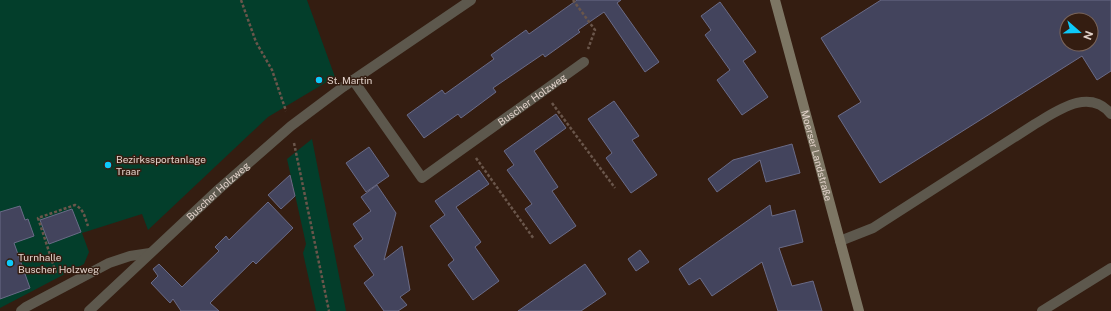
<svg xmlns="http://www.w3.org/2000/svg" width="1111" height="311" font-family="'Public Sans',sans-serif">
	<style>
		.green { fill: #033e2b }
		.building { fill: #43445d; stroke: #6a6b87; fill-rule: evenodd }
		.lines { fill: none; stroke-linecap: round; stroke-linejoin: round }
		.path { stroke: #6a564b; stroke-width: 2.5; stroke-dasharray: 3 2; stroke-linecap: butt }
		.service { stroke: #5d584d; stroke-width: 10 }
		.minor { stroke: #5d584d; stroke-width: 10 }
		.secondary { stroke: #7d7664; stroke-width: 10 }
		.poi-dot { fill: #0dcafa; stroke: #341d11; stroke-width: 1.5 }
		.labels { text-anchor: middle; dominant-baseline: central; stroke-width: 3; stroke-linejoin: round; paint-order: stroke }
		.poi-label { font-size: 10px; fill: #e2d2ca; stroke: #341d11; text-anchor: start }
		.street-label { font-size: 10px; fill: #e2d2ca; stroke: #341d11 }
	</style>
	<rect width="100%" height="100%" fill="#341d11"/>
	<!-- green -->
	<g class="green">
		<polygon points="0,0 307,0 335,77 268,117 148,230 142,214 82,233 89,252 84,264 0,308"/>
		<polygon points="312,139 346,311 316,311 303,253 306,244 287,159"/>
	</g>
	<!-- building -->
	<g class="building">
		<polygon points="577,0 621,0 617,3 659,62 645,72 604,12 578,30 580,32 545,57 543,54 493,88 496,92 461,118 458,114 424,138 407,115 442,90 445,94 494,59 491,55 526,30 529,34"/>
		<path d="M881,0H1111V71L1097,80L1082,56L880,183L838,116L861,102L821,38ZM1067,20H1091V44H1067Z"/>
		<polygon points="720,2 756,52 743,61 768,97 742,115 717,80 730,70 705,35 711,30 701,16"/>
		<polygon points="614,101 639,136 632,140 657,175 631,193 606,158 612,153 588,119"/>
		<polygon points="556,114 566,128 534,151 558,187 552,191 576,226 550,244 525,209 532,204 507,170 514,165 504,151"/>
		<polygon points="792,144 800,173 766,182 760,160 717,192 708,179 733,160"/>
		<polygon points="369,147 389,176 366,192 346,163"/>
		<polygon points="479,170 489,184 456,207 481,242 475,247 499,281 473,300 448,265 454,260 430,226 445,215 435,201"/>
		<polygon points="290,175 295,196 281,209 268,195"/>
		<polygon points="377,185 396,213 384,260 402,246 410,290 400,297 407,305 398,311 384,311 364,283 374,275 354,246 363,239 353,224 371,211 361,197"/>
		<polygon points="268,202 293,228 256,264 253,261 210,303 219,311 181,311 173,299 170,303 151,283 158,276 153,269 159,264 182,287 219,251 215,247 226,236 229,240"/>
		<polygon points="770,205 772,216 795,210 803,242 779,248 792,286 813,281 822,311 778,311 762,262 712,296 700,278 689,285 679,269"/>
		<polygon points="20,206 25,220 28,219 34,236 14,243 30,288 0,299 0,212"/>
		<polygon points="72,209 81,232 49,244 40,220"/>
		<polygon points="640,250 649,262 636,271 628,259"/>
		<polygon points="585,264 606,294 581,311 518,311"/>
	</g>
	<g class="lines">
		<!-- path -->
		<g class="path">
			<polyline points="241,0 256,42 272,70 286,111"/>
			<polyline points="573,0 595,30 588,49"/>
			<polyline points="552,103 615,188"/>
			<polyline points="294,143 329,311"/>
			<polyline points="476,158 534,239"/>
			<path d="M56,273L38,218L75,205C84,209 85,218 88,226"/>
		</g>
		<!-- service -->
		<g class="service">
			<path d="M840,241L873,228L1035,124C1057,111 1089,87 1111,114"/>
			<polyline points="21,311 26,307 109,263 130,256 150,253"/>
			<polyline points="1042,311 1111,268"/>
		</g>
		<!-- minor -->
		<g class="minor">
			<path id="s1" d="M353,80L422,178L584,62"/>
			<path id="s2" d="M89,311L219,189L291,126L343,87L471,0"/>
		</g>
		<!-- secondary -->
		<path class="secondary" id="s3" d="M775,0L859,311"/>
	</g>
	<!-- markers -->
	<g class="poi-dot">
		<circle cx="319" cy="80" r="4"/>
		<circle cx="108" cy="165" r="4"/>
		<circle cx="10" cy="263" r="4"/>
	</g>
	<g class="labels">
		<!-- poi labels -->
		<g class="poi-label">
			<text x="327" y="80">St. Martin</text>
			<text x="116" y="159">Bezirkssportanlage<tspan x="116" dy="12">Traar</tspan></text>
			<text x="18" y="257">Turnhalle<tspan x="18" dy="12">Buscher Holzweg</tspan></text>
		</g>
		<!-- street labels -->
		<g class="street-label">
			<text stroke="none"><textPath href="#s1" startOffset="255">Buscher Holzweg</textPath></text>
			<text stroke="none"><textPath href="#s3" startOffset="161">Moerser Landstraße</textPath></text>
			<text stroke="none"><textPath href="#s2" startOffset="176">Buscher Holzweg</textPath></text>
		</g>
	</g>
	<!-- north arrow -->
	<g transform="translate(1079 32) rotate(110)"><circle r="19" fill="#341d11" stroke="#7a655b"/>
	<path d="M0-3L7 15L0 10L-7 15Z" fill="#0dcafa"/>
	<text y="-6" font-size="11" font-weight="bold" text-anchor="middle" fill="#e2d2ca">N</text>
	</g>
</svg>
